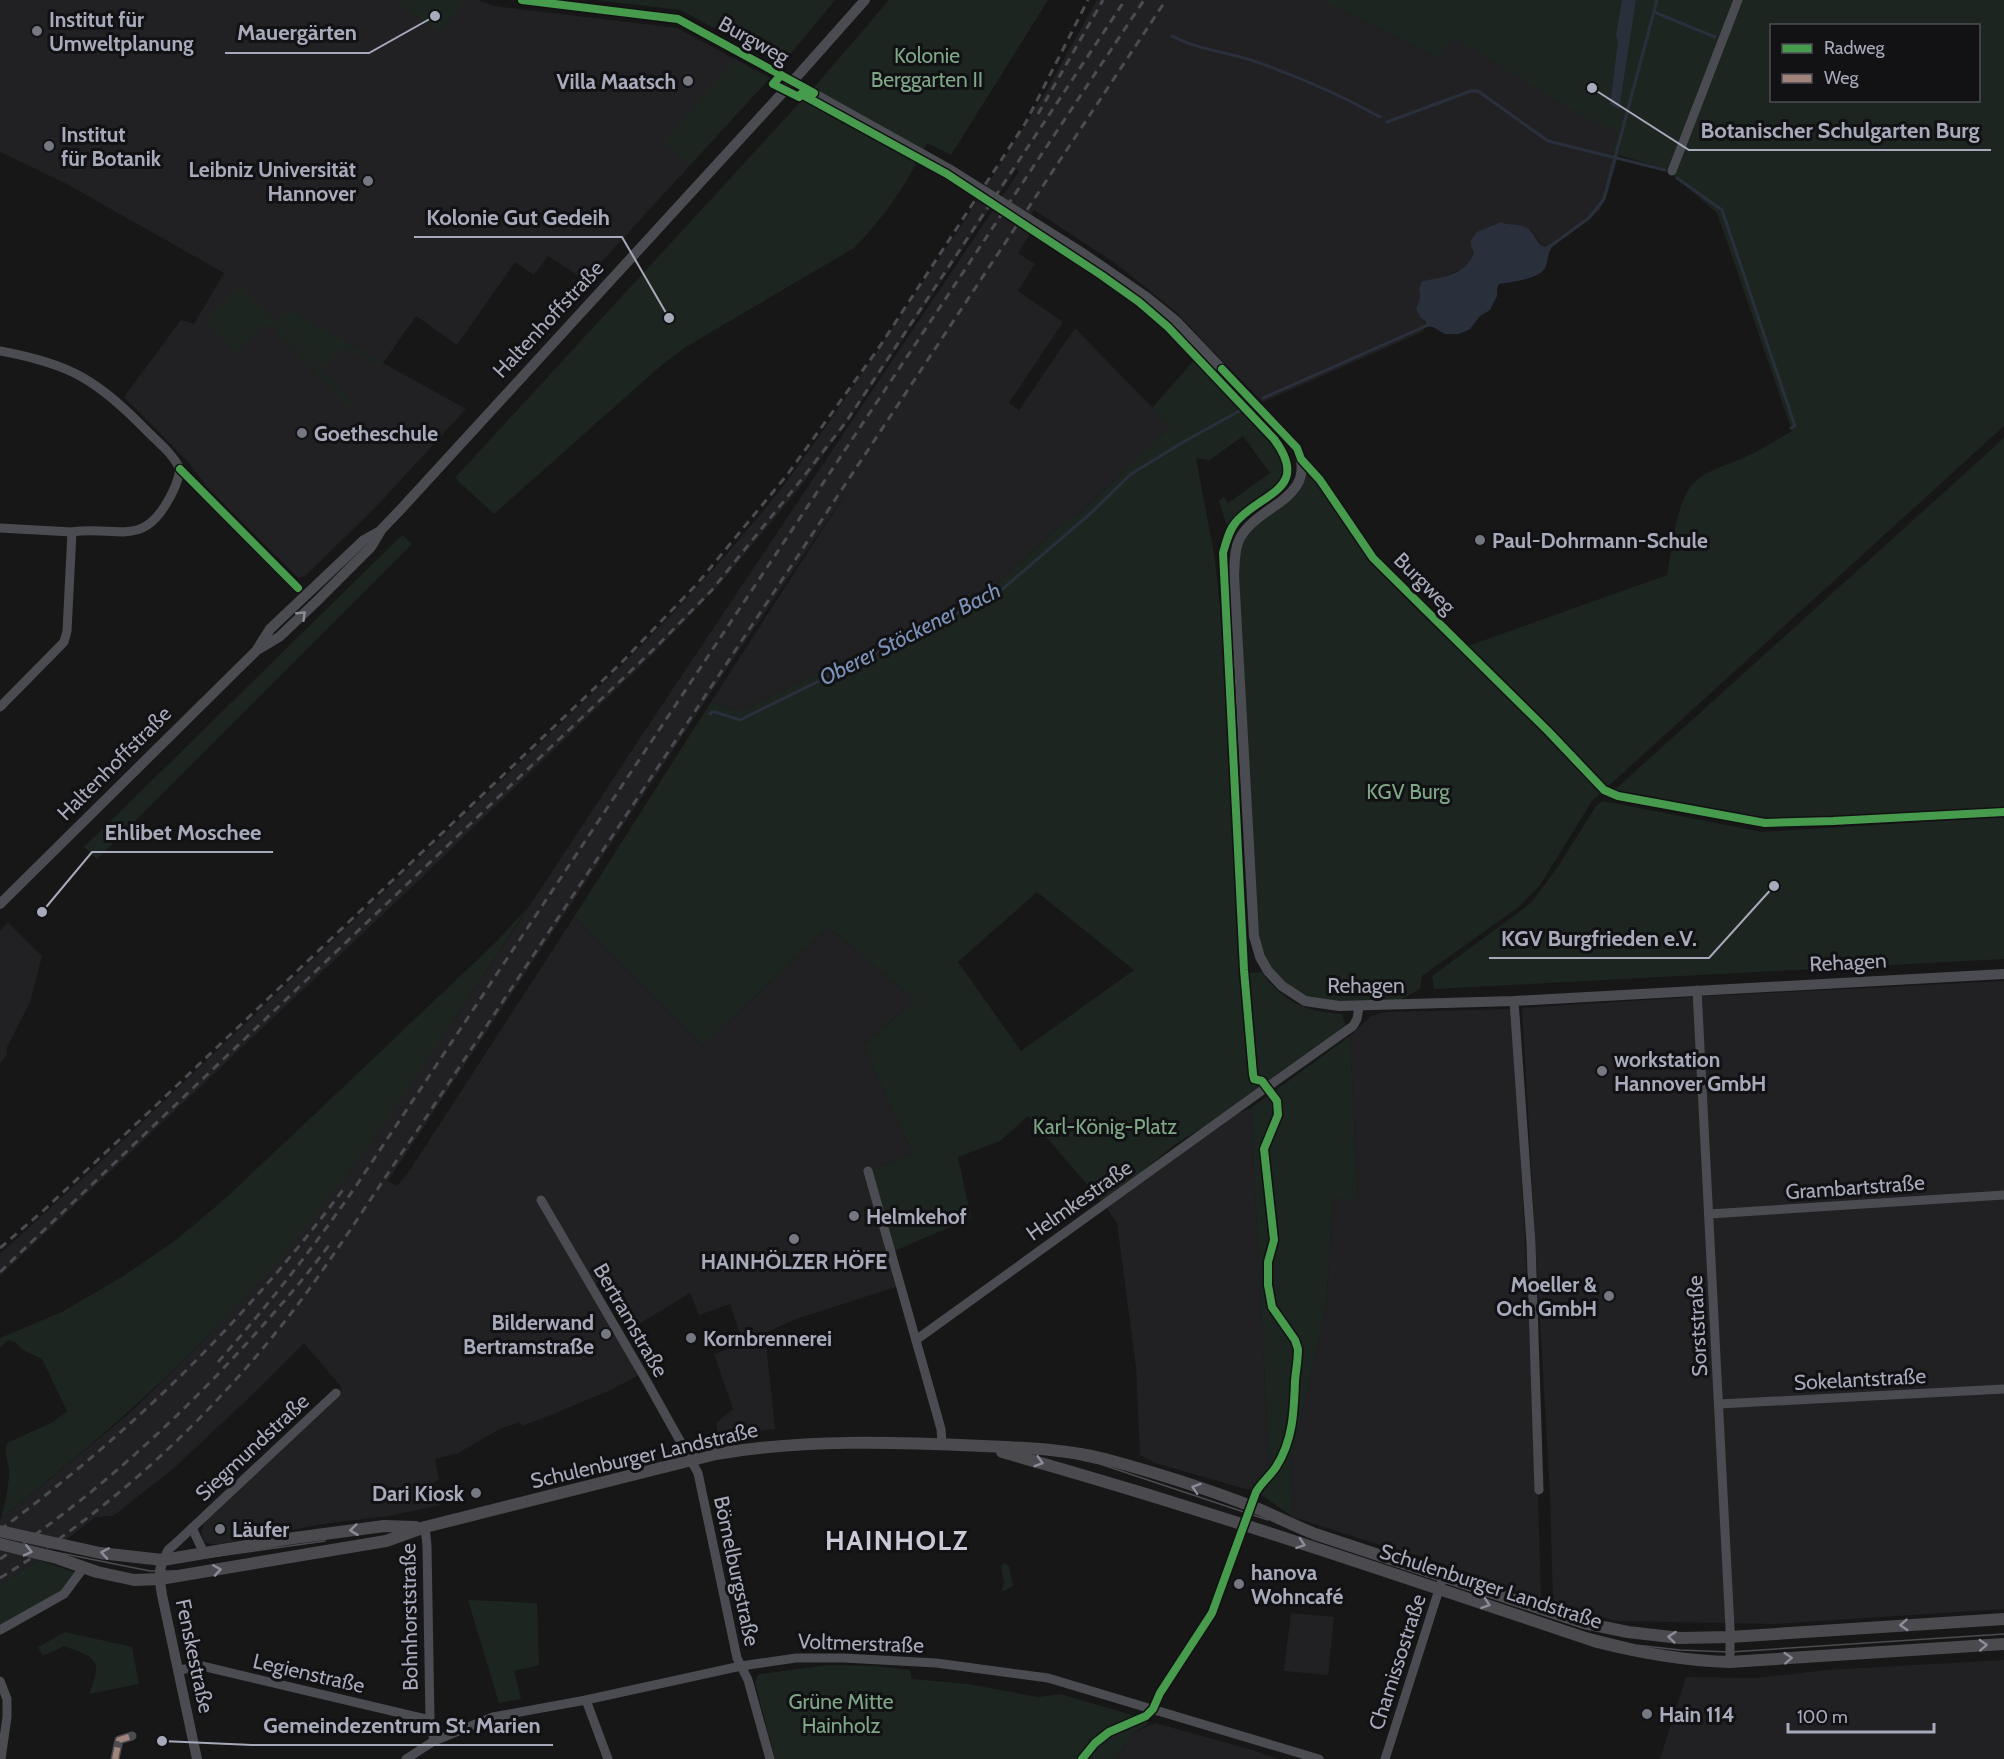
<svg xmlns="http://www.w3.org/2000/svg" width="2004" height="1759" font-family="Cabin,sans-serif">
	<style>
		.built { fill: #212124 }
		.green { fill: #1d2520; fill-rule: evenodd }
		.water { fill: #29303b }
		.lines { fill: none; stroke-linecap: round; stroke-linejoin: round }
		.stream { stroke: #29303b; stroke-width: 3 }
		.minor { stroke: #4b4c51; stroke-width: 9 }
		.tertiary { stroke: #4b4c51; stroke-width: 10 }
		.secondary { stroke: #4a4a4f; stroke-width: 12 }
		.tram { stroke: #4b4c50; stroke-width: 1.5 }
		.rail { stroke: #4b4c50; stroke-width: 3; stroke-dasharray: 8 6; stroke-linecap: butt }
		.quiet { stroke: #a18479; stroke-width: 6; stroke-dasharray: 12 6; stroke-linecap: butt }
		.cycleway-casing { stroke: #121114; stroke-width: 11 }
		.cycleway { stroke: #469c4c; stroke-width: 8 }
		.oneway { stroke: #8b8e9a }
		.oneway2 { stroke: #8b8d9a }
		.poi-dot { fill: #757781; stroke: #121114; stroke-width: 2 }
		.labels { text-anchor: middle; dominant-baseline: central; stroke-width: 6; stroke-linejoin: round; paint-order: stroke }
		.poi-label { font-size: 21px; font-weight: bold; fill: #a7aaba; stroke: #121114; text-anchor: start }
		.street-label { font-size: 21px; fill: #a7aaba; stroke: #121114 }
		.park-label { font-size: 21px; fill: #7da786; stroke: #121114 }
		.water-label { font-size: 22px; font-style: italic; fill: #7b92b8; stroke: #121114 }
		.district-label { font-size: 27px; font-weight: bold; letter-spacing: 1.5px; fill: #c9cad6; stroke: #121114 }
		.leader { fill: none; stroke: #a7aaba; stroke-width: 2 }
		.callout-dot { fill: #a7aaba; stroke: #121114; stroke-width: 2 }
		.callout-label { font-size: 22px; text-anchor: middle; font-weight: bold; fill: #a7aaba; stroke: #121114; stroke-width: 6; stroke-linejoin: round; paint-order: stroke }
	</style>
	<rect width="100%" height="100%" fill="#171718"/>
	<!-- built -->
	<g class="built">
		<polygon points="0,0 478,0 494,6 677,28 770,78 585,280 548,256 534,275 515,262 457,345 416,316 383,363 466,409 374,509 305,576 298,578 206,486 189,463 124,397 181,320 194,324 224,273 65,183 0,152"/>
		<polygon points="1097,0 1661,0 1666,169 1619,155 1605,200 1599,211 1555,244 1552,242 1545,247 1542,246 1531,230 1501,222 1471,246 1474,253 1472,260 1462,269 1437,280 1422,281 1419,288 1420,298 1416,309 1426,320 1425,327 1426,327 1422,332 1263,402 1227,366 1176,312 1115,263 1034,210 1021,228 1030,234 1018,253 1035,264 1018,291 1063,322 1009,403 1019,410 1075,328 1170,426 1074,519 1071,516 996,585 740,712 711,702 853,482 726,670 388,1181 397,1186 410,1170 574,917 703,1046 828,927 915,1000 863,1046 913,1154 868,1171 899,1286 796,1319 765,1333 775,1429 719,1437 716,1423 733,1409 714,1354 743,1343 730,1304 699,1315 690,1293 629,1330 598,1281 591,1287 642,1373 613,1389 551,1415 522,1426 520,1422 500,1429 458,1453 435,1459 439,1480 434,1482 440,1505 389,1516 322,1524 220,1544 211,1544 205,1542 201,1534 204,1522 342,1388 304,1343 254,1393 174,1468 113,1516 96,1517 39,1560 0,1585 0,1519 49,1480 133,1410 205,1339 282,1255 355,1164 449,1028 638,741 1019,171 1016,169 858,407 801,486 721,583 657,650 417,882 0,1276 0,1254 97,1165 621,666 670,616 725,556 778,493 823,431 965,220 1045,93"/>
		<polygon points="8,923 42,956 30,1002 7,1047 7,1054 0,1064 0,931"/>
		<polygon points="2004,981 2004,1609 1775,1624 1616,1621 1576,1611 1553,1603 1550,1495 1522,1008 1709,996"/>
		<polygon points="1513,1009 1538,1496 1541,1598 1534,1598 1427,1558 1392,1549 1293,1517 1291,1461 1326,1308 1333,1200 1358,1198 1350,1036 1371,1016 1386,1012"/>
		<polygon points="1251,1108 1269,1463 1249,1490 1155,1463 1140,1455 1136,1367 1117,1223 1104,1204 1221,1121"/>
		<polygon points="1291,1613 1334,1617 1328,1675 1284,1671"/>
		<polygon points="2004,1660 2004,1759 1660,1759 1686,1677 1756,1678 1827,1670"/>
		<polygon points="1155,1723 1249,1749 1278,1759 1116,1759 1134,1732"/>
	</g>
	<!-- green -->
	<g class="green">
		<polygon points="394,0 464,0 441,33"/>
		<polygon points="597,0 835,0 782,64 680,10"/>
		<path d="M889,0H1048L951,155L927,143C906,185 887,214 854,248L684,348L656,370L494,514L455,478L816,85Z"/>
		<path d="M1322,0H2004V426L1592,801L1540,885L1520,906L1422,976L1420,989L1391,1005L1359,1007L1292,994L1260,957L1234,575L1245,530L1290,494L1300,459L1374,557L1376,553L1468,644L1471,645L1667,575C1672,550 1675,507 1691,486C1705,470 1725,466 1743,458C1760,450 1776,440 1792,431L1717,213L1666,169L1612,153L1617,132L1582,116L1459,41L1451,42L1439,58ZM1772,26H1978V100H1772Z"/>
		<polygon points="735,59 770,78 690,165 663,142"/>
		<polygon points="240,286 355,404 350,408 267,323 236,353 205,321"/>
		<polygon points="289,310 383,363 381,367 344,347 322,368 277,321"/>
		<path d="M1194,360L1280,450C1295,489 1257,501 1232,521L1228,529L1219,501L1224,497L1228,503L1270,473L1243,436L1210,460L1196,458L1215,559L1220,608L1241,974L1261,972C1286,1003 1302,1011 1342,1014L1346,1027L1254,1090L1213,1121L1174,1145L1104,1204L1028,1116L1000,1141L958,1157L971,1218L892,1252L868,1171L913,1154L863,1046L915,1000L828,927L703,1046L574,917L711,702L740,712L996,585L1071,516L1075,518L1170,426L1152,408ZM1037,892L1134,970L1021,1051L958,962Z"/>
		<polygon points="2004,438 2004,809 1773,821 1624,796 1611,790 1619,786"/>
		<polygon points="402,535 412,544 97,859 84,847"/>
		<polygon points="1603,801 1762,832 2004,817 2004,959 1434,989 1432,976 1531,903 1557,868 1596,806"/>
		<path d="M528,907C472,993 416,1080 356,1163C257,1299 133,1415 1,1518C5,1504 8,1490 9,1476C10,1464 3,1454 7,1443L53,1422L67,1411L42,1359L23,1350L15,1342L8,1340L0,1348V1338L62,1312L125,1275L176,1240L227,1197L375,1057L497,941Z"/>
		<polygon points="1350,1036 1358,1199 1333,1200 1326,1308 1291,1461 1293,1517 1263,1496 1249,1490 1269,1463 1251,1108"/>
		<polygon points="221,1518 237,1535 217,1535 212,1533 212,1527"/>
		<polygon points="39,1560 80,1574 64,1594 0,1630 0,1585"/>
		<polygon points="1004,1563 1009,1566 1013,1586 1004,1591 1002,1590 1004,1583 1001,1567"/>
		<polygon points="468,1600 537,1603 539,1665 514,1671 521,1699 499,1703"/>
		<path d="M65,1632L132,1647L139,1684L89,1694C103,1659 97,1658 64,1646L43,1656L38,1647Z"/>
		<polygon points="829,1665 874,1666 910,1670 912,1679 968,1684 1038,1697 1060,1694 1149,1720 1147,1725 1134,1732 1116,1759 775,1759 755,1683 757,1676 760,1674"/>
	</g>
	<!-- water -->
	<g class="water">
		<polygon points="1622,0 1636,0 1619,109 1610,104 1618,42 1616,35"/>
		<path d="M1501,222C1509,226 1522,223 1530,230C1534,234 1536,241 1542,246L1545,247L1553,242L1555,244C1547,251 1549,257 1546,266C1542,279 1511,282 1499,284L1497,288V296L1490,310L1480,316L1470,329L1464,332L1458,334H1445L1433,327L1423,326L1426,324V321L1421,318L1416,309L1420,298L1419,288L1422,281C1441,278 1466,275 1474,253L1471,246V240L1477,232Z"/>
	</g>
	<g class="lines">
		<!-- stream -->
		<g class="stream">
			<polyline points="1654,12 1715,37"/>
			<path d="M1172,36C1198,50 1229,52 1257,62C1299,77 1341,95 1380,117"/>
			<polyline points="1387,122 1471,91 1478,91 1548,141 1665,170"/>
			<polyline points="1677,178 1722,210 1795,426 1791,428"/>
			<polyline points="1552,245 1589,218 1604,199 1657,0"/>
			<polyline points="1263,398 1426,326"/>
			<polyline points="710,714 712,712 715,712 740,720 998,593 1091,513 1131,474 1185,441 1241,410"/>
		</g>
		<!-- minor -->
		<g class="minor">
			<polyline points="522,0 678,19 793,82"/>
			<polyline points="1672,171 1738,0"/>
			<path d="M0,351C71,364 97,380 147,431C159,443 173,454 180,469C178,483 173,493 166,504C140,548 113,525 72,532L0,528"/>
			<polyline points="1301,459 1320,480 1373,558 1548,731 1604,790"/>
			<polyline points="0,707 64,642 67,631 72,532"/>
			<polyline points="1697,990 1730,1628 1730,1662"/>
			<polyline points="1514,1001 1531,1243 1539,1490"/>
			<polyline points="1270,1085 1353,1026 1357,1019 1359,1007"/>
			<polyline points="868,1171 941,1429 942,1444"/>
			<polyline points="541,1200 642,1373 698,1473 737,1658 748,1680 770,1759"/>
			<polyline points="1709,1214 2004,1195"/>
			<polyline points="916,1340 1264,1089"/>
			<polyline points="1719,1404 2004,1389"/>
			<polyline points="425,1527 427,1546 430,1720 434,1741"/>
			<polyline points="192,1528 204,1553"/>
			<polyline points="163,1560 168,1550 176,1543 336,1393"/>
			<polyline points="0,1630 64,1594 84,1567"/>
			<polyline points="179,1670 202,1666 430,1720"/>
			<polyline points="0,1681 7,1699 7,1717 1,1759"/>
			<polyline points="586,1700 608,1759"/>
			<polyline points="115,1759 119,1740 132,1736"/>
			<polyline points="406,1759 434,1741 493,1717 586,1700 741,1666 796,1658 844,1658 936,1663 1048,1678 1319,1759"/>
			<polyline points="1385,1759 1443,1577"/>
		</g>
		<!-- tertiary -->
		<g class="tertiary">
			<path d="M793,82L949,169L1084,254L1145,296L1176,321L1199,345L1297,448C1319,499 1258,504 1240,538C1234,549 1235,562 1234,575L1254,936L1260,957L1268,971L1282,986L1305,1001L1339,1006L1514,1001L2004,974"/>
			<polyline points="259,649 279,637 319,599 371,547 380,532"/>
			<polyline points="0,904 256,651 270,629 364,540 380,531 402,508 785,90 865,0"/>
			<path d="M163,1560C158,1571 160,1584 162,1595L197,1759"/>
		</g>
		<!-- secondary -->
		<g class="secondary">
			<path d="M1002,1452C1203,1508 1400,1576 1597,1642C1641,1653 1685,1661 1730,1662L2004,1644"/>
			<polyline points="0,1531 100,1553 163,1560 287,1539 384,1526 416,1527"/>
			<path d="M0,1544L57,1558L97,1572L134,1580L160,1579L386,1541L425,1527L716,1454C805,1439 893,1442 983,1446C1025,1448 1065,1449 1105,1459C1157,1473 1211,1490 1261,1510C1279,1518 1297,1527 1315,1534L1584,1623L1628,1632L1680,1638L1730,1637L2004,1619"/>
		</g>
		<!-- tram -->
		<g class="tram">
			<polyline points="1051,1453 1100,1464 1268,1520"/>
			<polyline points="0,1541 150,1571 190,1571 377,1540 463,1521 716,1457 758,1449 823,1445 942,1447 1006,1451 1027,1455 1147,1489 1586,1633 1635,1645 1680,1650 1730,1652 2004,1634"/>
			<polyline points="161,1564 325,1541"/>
		</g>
		<!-- rail -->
		<g class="rail">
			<polyline points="1038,114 1103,0"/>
			<polyline points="0,1248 44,1210 150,1111 621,663 697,584 787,475 878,349 1026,122 1088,0"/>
			<polyline points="0,1272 658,645 711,591 801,480 846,422 1125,0"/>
			<path d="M218,1362C269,1304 315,1246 358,1183L1144,0"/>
			<path d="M0,1530C131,1433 248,1318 345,1187"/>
			<path d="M0,1559C92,1498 173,1424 247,1343C277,1310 306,1277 332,1241"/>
			<path d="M0,1578C108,1512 203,1424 282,1325C331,1263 372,1195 417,1131L1166,0"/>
		</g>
		<!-- quiet -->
		<polyline class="quiet" points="115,1759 119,1740 132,1736"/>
		<!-- cycleway casing -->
		<g class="cycleway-casing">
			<g id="cycleway">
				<polyline points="522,0 678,19 814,93"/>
				<path d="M781,75L773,84L799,97L801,94L947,174L1101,275L1139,302L1168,327L1274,439C1312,490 1260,493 1236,522C1229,530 1226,542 1223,553L1244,970L1253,1074L1254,1079L1262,1081L1277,1101L1278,1115L1264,1149L1274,1240L1268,1262V1285L1272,1307L1295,1340L1298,1349C1298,1360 1296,1370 1295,1381C1294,1411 1293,1441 1276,1467C1270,1476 1262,1482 1256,1492L1212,1613L1160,1693L1153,1709L1146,1716L1109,1732L1095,1743L1082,1759"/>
				<polyline points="1222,369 1297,448 1301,459 1320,480 1373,558 1548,731 1604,790 1618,796 1765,823 1833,821 2004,812"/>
				<polyline points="180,469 298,588"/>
			</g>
		</g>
		<!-- cycleway -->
		<use href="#cycleway" class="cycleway"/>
	</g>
	<!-- one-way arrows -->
	<defs><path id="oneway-chevron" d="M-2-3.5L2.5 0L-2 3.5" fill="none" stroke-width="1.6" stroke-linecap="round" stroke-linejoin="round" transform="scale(1.5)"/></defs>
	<use class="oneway" href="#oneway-chevron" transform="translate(302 615) rotate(-44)"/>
	<g class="oneway2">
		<use href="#oneway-chevron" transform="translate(1039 1462) rotate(16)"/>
		<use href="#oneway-chevron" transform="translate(1196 1488) rotate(-162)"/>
		<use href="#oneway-chevron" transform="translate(354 1530) rotate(173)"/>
		<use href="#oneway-chevron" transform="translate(1301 1544) rotate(19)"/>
		<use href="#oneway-chevron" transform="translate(28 1551) rotate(13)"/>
		<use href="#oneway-chevron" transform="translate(105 1553) rotate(-171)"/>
		<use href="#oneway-chevron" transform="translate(217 1570) rotate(-9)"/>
		<use href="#oneway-chevron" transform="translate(1486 1604) rotate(19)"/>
		<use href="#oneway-chevron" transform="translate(1904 1625) rotate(176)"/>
		<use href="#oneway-chevron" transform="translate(1672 1637) rotate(-174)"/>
		<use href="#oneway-chevron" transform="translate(1983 1645) rotate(-3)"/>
		<use href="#oneway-chevron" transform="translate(1788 1658) rotate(-4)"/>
	</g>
	<!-- markers -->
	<g class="poi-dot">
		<circle cx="37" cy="31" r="6"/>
		<circle cx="688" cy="81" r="6"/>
		<circle cx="49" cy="146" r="6"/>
		<circle cx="368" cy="181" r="6"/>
		<circle cx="302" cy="433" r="6"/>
		<circle cx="1480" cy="540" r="6"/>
		<circle cx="1602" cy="1071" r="6"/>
		<circle cx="854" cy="1216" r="6"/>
		<circle cx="794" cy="1239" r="6"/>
		<circle cx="1609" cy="1296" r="6"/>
		<circle cx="606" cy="1334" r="6"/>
		<circle cx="691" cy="1338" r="6"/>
		<circle cx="476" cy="1493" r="6"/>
		<circle cx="220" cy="1529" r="6"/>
		<circle cx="1239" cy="1584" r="6"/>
		<circle cx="1647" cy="1714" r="6"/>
	</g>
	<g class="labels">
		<!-- poi labels -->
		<g class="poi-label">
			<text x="49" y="19">Institut für<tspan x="49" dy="24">Umweltplanung</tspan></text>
			<text x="676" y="81" text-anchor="end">Villa Maatsch</text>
			<text x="61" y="134">Institut<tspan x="61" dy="24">für Botanik</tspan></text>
			<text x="356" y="169" text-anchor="end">Leibniz Universität<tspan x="356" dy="24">Hannover</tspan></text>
			<text x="314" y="433">Goetheschule</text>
			<text x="1492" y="540">Paul-Dohrmann-Schule</text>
			<text x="1614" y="1059">workstation<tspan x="1614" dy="24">Hannover GmbH</tspan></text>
			<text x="866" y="1216">Helmkehof</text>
			<text x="794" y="1261" text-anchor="middle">HAINHÖLZER HÖFE</text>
			<text x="1597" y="1284" text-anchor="end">Moeller &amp;<tspan x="1597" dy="24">Och GmbH</tspan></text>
			<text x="594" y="1322" text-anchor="end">Bilderwand<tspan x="594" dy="24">Bertramstraße</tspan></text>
			<text x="703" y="1338">Kornbrennerei</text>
			<text x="464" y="1493" text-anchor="end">Dari Kiosk</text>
			<text x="232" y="1529">Läufer</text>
			<text x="1251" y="1572">hanova<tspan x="1251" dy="24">Wohncafé</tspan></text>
			<text x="1659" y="1714">Hain 114</text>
		</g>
		<!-- street labels -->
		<g class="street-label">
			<text transform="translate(754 40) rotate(29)">Burgweg</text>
			<text transform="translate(548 319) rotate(-47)">Haltenhoffstraße</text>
			<text transform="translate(1425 583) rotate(45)">Burgweg</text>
			<text transform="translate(114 763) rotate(-45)">Haltenhoffstraße</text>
			<text transform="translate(1848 962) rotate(-3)">Rehagen</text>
			<text x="1366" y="985">Rehagen</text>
			<text transform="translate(1855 1187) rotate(-4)">Grambartstraße</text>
			<text transform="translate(1079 1200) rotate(-35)">Helmkestraße</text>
			<text transform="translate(631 1320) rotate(60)">Bertramstraße</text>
			<text transform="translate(1697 1326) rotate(-93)">Sorststraße</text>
			<text transform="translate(1860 1379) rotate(-3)">Sokelantstraße</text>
			<text transform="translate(252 1447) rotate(-43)">Siegmundstraße</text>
			<text transform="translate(644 1455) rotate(-13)">Schulenburger Landstraße</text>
			<text transform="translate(737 1571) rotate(78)">Bömelburgstraße</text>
			<text transform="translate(1491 1586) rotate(18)">Schulenburger Landstraße</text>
			<text transform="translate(409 1617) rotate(-91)">Bohnhorststraße</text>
			<text transform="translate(861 1643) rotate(2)">Voltmerstraße</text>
			<text transform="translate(195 1656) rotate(78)">Fenskestraße</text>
			<text transform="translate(1397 1662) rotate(-72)">Chamissostraße</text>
			<text transform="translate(309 1673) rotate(13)">Legienstraße</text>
		</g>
		<!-- park labels -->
		<g class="park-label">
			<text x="927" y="55">Kolonie<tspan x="927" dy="24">Berggarten II</tspan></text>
			<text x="1408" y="791">KGV Burg</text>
			<text x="1105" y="1126">Karl-König-Platz</text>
			<text x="841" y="1701">Grüne Mitte<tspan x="841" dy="24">Hainholz</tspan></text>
		</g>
		<!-- water labels -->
		<g class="water-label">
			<text transform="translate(910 634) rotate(-27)">Oberer Stöckener Bach</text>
		</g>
		<!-- district labels -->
		<g class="district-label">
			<text x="897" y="1540">HAINHOLZ</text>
		</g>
	</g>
	<!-- callouts -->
	<path class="leader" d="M435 16L369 53H225M1592 88L1689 150H1991M669 318L622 237H414M42 912L92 852H273M1774 886L1709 958H1489M162 1741L252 1745H553"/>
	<g class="callout-dot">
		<circle cx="435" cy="16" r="6"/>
		<circle cx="1592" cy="88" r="6"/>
		<circle cx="669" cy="318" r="6"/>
		<circle cx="42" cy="912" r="6"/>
		<circle cx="1774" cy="886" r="6"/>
		<circle cx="162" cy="1741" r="6"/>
	</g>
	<g class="callout-label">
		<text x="297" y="40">Mauergärten</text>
		<text x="1840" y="138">Botanischer Schulgarten Burg</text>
		<text x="518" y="225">Kolonie Gut Gedeih</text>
		<text x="183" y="840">Ehlibet Moschee</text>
		<text x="1599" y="946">KGV Burgfrieden e.V.</text>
		<text x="402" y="1733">Gemeindezentrum St. Marien</text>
	</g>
	<!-- legend -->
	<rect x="1770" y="24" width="210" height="78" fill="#121114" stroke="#4e4e56" stroke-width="1.5"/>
	<rect x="1782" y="44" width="30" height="9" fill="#469c4c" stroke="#4e4e56" stroke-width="1.5"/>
	<text x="1824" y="54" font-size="18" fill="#a7aaba">Radweg</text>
	<rect x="1782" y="74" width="30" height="9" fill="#a18479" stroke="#4e4e56" stroke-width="1.5"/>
	<text x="1824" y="84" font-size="18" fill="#a7aaba">Weg</text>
	<!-- scale -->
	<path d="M1788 1723v9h146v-9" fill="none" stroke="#a7aaba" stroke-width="3"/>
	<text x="1797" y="1723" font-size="18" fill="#a7aaba" stroke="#121114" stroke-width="4.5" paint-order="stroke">100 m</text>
</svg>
